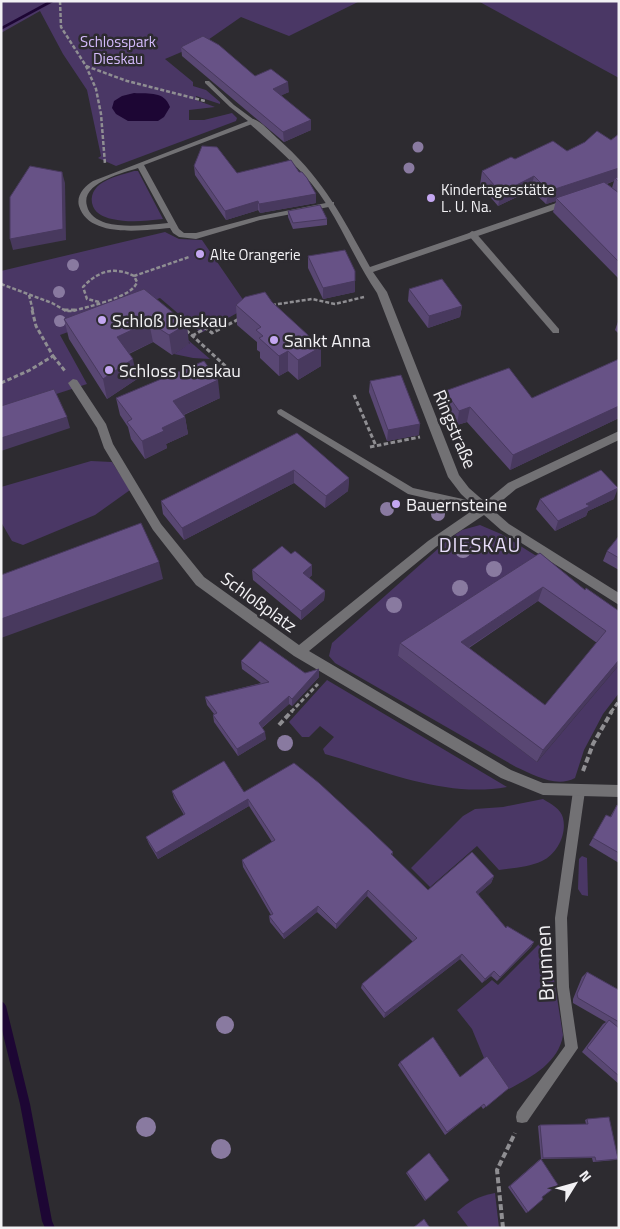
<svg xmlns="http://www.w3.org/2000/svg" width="620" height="1229" font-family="'Titillium Web',sans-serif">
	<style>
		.green { fill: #4a3765 }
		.water { fill: #1d0634 }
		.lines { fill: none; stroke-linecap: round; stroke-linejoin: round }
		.stream { fill: #1d0634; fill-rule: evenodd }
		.path-far2 { stroke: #8f8e92; stroke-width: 2.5; stroke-dasharray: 4 2; stroke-linecap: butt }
		.path-far1 { stroke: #8f8e92; stroke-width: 3; stroke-dasharray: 4.5 2.5; stroke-linecap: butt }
		.path { stroke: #8f8e92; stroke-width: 4; stroke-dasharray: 6 3; stroke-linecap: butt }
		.service { fill: #727174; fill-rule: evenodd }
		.minor { fill: #727174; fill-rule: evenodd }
		.tree { fill: #897aa0 }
		.wall { fill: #594773; fill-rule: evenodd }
		.shaded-wall { fill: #48395e }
		.building { fill: #675286; stroke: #48395e; fill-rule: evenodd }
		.poi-dot { fill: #c4a7f1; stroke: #2d2b30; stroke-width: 2 }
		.labels { text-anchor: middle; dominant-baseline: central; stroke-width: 5; stroke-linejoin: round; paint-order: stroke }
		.far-park-label { font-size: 15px; fill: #d4bbfc; stroke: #2d2b30 }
		.far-poi-label { font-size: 15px; fill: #f2f1f4; stroke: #2d2b30; text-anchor: start }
		.poi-label { font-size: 18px; fill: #f2f1f4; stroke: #2d2b30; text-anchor: start }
		.street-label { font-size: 18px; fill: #f2f1f4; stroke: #2d2b30 }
		.quarter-label { font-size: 20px; letter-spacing: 1px; fill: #e8ddfa; stroke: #2d2b30 }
		.near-street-label { font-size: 21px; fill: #f2f1f4; stroke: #2d2b30 }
	</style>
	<rect width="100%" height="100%" fill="#2d2b30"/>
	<!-- green -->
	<g class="green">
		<polygon points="1,1 360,1 289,36 241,17 205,42 165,59 193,82 193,86 206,90 220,102 220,104 196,96 196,100 215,107 189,110 189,120 204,120 232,113 237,118 236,121 116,166 98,158 101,156 87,90 63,54 40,11 1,33"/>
		<polygon points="478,1 619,1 619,78"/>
		<path d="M134,171H138L163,219C146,221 129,223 112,219C103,217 94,213 92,203C89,181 118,176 134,171Z"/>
		<polygon points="165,232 179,239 202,240 248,307 201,333 160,298 60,335 87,384 1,412 1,271"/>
		<polygon points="151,308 210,359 193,358 174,354 190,343 147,309"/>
		<polygon points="91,461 112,462 130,490 95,515 23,545 12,541 1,522 1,487"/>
		<path d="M480,525L501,534L562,572L398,656L537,762L619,665V693L603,714L584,750L575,778C556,788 534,775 516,767L335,663L329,656L332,643L449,539L462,530Z"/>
		<path d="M327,680L507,787C445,798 384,771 325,754L323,749L334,737L320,726L309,737H302L289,722Z"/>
		<path d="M543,799C551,804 561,809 563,818C567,834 557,854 542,861C529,867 513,868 499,870L477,846L430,887L411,868L463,816L475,809L503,807Z"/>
		<polygon points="582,856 587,858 588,896 582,895 578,889 579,859"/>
		<path d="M547,936L563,1035C559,1062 532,1077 509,1089L484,1058L472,1029L457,1010L492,980L498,985Z"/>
		<path d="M495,1193L499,1228H469L457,1212C469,1201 479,1196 495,1193Z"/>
	</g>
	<!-- water -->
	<path class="water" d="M134,93C150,94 164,91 170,107L164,117L158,121H128L116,114L112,108L114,101L122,96Z"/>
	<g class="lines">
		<!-- stream -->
		<g class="stream">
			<polygon points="49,1 55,1 1,30 1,27"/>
			<polygon points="1,1001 4,1003 6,1006 30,1104 52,1221 55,1228 45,1228 42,1221 20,1104 1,1026"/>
		</g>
		<!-- path-far2 -->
		<g class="path-far2">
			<polyline points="60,1 61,27 86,66 96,89 101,114 105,164"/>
			<polyline points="86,66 127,81 205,101"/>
			<path d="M1,284L52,303L66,311H73C89,306 132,298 137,282L134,276L189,257"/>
			<polyline points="29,295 33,311"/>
			<path d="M99,302L87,299L83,287C98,271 114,266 134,276"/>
			<polyline points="272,305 312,299 335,304 364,297"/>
		</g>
		<!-- path-far1 -->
		<g class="path-far1">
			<polyline points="64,310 76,310"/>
			<polyline points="186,330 232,372"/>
			<polyline points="192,336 206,328 212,333 239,319"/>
			<polyline points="53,356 65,371"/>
			<polyline points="1,383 30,370 53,356 36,326 32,310"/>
			<polyline points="354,395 376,446"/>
			<polyline points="370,447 420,437"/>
			<polyline points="291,712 318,684"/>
			<polyline points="611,712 619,701"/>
		</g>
		<!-- path -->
		<g class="path">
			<polyline points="279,725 292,711"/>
			<polyline points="583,771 593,744 612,711"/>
			<polyline points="503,1228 497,1170 515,1133"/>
		</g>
		<!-- service -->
		<g class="service">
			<path d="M205,81H209L234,105L257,122L144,165L179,229L184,233H196L260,216L331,202H334V206L260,220L196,239L179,237L173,233L170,228C145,230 89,239 79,206C76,195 85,186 93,181L248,121L230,107L205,83ZM138,168L168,223C148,225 125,228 106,223C97,220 89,215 87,206C80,183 123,173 138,168Z"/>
			<polygon points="472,231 475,232 559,329 559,333 553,333 469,236 468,234"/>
			<polygon points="281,409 413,488 485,504 490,508 485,512 408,494 278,414 277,412 278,410"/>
			<polygon points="579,786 583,787 585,791 567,918 569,987 578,1048 527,1122 522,1123 517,1122 516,1117 517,1112 565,1046 557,987 555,918 573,791 575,787"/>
		</g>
		<!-- minor -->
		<path class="minor" d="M253,119C262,122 270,132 277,138C323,178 341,215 370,267L568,199H574L576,201L574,203L373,272L387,292L459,475L469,488L485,502L508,483L619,431V440L516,489L492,509L509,524L619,593V605L501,530L484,515L436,547L309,651L511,770L543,783L619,785V797L543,795L501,778L294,656L196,585L153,530L104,448L97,428L68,383L73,379L77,380L106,424L113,444L161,524L204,577L299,645L428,541L476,508L461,494L448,477L377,293C358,265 345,234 327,205C307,173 278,149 250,124L249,122Z"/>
	</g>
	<!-- trees -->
	<g class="tree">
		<circle cx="418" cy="147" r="5.5"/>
		<circle cx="409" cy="168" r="5.5"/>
		<circle cx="73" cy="265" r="6"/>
		<circle cx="59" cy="292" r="6"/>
		<circle cx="60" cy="321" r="6"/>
		<circle cx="387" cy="509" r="7"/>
		<circle cx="438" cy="514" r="7"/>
		<circle cx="463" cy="550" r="8"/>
		<circle cx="494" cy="569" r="8"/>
		<circle cx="460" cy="588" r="8"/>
		<circle cx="394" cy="605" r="8"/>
		<circle cx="285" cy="743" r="8"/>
		<circle cx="225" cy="1025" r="9"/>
		<circle cx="146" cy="1127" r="10"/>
		<circle cx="221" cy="1149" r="10"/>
	</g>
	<!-- wall -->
	<g class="wall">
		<polygon points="181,47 255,76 289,92 281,95 311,130 284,142 182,56"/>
		<path d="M619,134V279L553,212L556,201L546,204L531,190L498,206L480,185L482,171L515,159L567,151L611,140ZM614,181L612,188L607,184Z"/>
		<polygon points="194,166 237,173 316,203 260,213 258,210 226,220 195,175"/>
		<polygon points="288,211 327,219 327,225 293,229 288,217"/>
		<polygon points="308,256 355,292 323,299 308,268"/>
		<polygon points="144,289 189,344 172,355 153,342 129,354 137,379 107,399 69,339 64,319"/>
		<polygon points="409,289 462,306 460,317 428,328 408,301"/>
		<polygon points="272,302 321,366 298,380 288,371 279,376 260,358 260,352 257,350 257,342 237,325 236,305"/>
		<polygon points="619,319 619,334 615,330"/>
		<polygon points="619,359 619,418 510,470 467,422 457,425 442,405 445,391 532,398"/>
		<polygon points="370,381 419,435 387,441 369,392"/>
		<polygon points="116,398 220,398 184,415 185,417 188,434 166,444 167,448 145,459 131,439 128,427 120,415"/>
		<polygon points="297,433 349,478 348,491 325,508 294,483 184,540 163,514 161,501"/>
		<polygon points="540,499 614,499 588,511 586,516 555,531 536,509"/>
		<polygon points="619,536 619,570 603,561 607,551"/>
		<path d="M540,553L585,590L619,611L537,762L398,656L400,643ZM538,601L597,643L545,705L469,648Z"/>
		<polygon points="252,570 312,575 309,578 325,591 324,600 301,620 253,580"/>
		<polygon points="241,661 305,673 319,669 319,677 292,706 289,704 262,728 266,739 238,756 214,722 213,715 214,714 207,705 205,697 261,683 242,669"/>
		<polygon points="172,791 244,792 393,852 392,856 428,890 494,876 491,883 478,894 506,928 534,942 531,947 497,981 491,976 482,983 460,959 384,1018 361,988 362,984 413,942 367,896 336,929 317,912 284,939 270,922 269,916 271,915 243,867 242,860 272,842 249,806 158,859 149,844 146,837 184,815 174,798"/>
		<polygon points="617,805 619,806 619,863 589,845 606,815 610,817"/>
		<polygon points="587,972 619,990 619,1084 582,1052 603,1024 606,1022 573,1003 573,999 582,977"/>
		<polygon points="400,1062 460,1077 509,1088 483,1109 481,1106 445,1135 398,1065"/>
		<polygon points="587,1119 618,1159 615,1160 593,1162 592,1158 541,1159 538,1126 540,1125 586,1124 585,1120"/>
		<polygon points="429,1153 449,1180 425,1201 406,1173"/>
		<polygon points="541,1159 542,1197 528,1212 526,1213 508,1187 539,1160"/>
	</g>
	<!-- shaded-wall -->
	<g class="shaded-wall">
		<polygon points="288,82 289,92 274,99 273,89"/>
		<polygon points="311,120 311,130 284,142 283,132"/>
		<polygon points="619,168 619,180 615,178 614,181 558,200 556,198 556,201 546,204 549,191"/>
		<polygon points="62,172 65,183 66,240 13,250 10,239"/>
		<polygon points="534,176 531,190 498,206 501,193"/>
		<polygon points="316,194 316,203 260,213 259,204"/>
		<polygon points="258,201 258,210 226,220 225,211"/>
		<polygon points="355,281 355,292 323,299 323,288"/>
		<polygon points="462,306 460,317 428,328 429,316"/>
		<polygon points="149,322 153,342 121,357 117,337"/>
		<polygon points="187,324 189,344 172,355 169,335"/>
		<polygon points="321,347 321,366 298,380 298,360"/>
		<polygon points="288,351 288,371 279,376 279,356"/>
		<polygon points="133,359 137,379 107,399 103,379"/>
		<polygon points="218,380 220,398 176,418 173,401"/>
		<polygon points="619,406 619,418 510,470 513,455"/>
		<polygon points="470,407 467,422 457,425 459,411"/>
		<polygon points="67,417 70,428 1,451 1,438"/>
		<polygon points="185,417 188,434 166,444 167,448 145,459 142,441 162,428"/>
		<polygon points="420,424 419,435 387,441 388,430"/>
		<polygon points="294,470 294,483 184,540 182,528"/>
		<polygon points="349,478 348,491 325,508 326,496"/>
		<polygon points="618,488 614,499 588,511 586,516 555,531 558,521 586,504"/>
		<polygon points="159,562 163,579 1,638 1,619"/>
		<polygon points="312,565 312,575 303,582 303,573"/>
		<polygon points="543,587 538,601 457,655 461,642"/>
		<polygon points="325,591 324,600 301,620 301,611"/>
		<polygon points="619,660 619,665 537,762 543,750"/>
		<polygon points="319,669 319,677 292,706 292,699"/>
		<polygon points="289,696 289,704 259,730 259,723"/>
		<polygon points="265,732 266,739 238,756 237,749"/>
		<polygon points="248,799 249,806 158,859 156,853"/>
		<polygon points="494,876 491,883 474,898 476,892"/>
		<polygon points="368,890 367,896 336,929 336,924"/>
		<polygon points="318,906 317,912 284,939 283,934"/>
		<polygon points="534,942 531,947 497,981 500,977"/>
		<polygon points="462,954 460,959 384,1018 385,1013"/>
		<polygon points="494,971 491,976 482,983 485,979"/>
	</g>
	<!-- building -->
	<g class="building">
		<polygon points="203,36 219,45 255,76 271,69 288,82 273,89 311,120 283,132 181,47"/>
		<polygon points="597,131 611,140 619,134 619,168 549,191 534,176 501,193 482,171 511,157 515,159 553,141 567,151 585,142"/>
		<polygon points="202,146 217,147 237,173 291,160 299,172 302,172 307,178 316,194 259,204 258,201 225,211 194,166"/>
		<polygon points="30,166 62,172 63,229 10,239 10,197"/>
		<polygon points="619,177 619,182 615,178"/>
		<polygon points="604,182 619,193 619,262 556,198"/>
		<polygon points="320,205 327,219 293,223 288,211"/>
		<polygon points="345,250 355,271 355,281 323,288 308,256"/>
		<polygon points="442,279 462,306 429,316 409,289"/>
		<polygon points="144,289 187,324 169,335 149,322 117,337 133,359 103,379 64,319"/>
		<polygon points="265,292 272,302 321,347 298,360 288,351 279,356 259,338 263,336 256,330 261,327 236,305 245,297"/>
		<polygon points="619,359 619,406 513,455 470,407 459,411 445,391 509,368 532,398"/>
		<polygon points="204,361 218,380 173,401 185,417 162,428 164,431 142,441 127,422 132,419 116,398"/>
		<polygon points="401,375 420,424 388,430 370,381"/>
		<polygon points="54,389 67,417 1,438 1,406"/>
		<polygon points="297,433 349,478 326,496 294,470 182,528 161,501"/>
		<polygon points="601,470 618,488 586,504 590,506 558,521 540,499"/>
		<polygon points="141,523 159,562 1,619 1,575"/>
		<polygon points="619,536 619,558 607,551"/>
		<polygon points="282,546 291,554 295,551 312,565 303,573 325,591 301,611 252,570"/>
		<path d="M540,553L585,590L586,588L619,611V660L543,750L400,643ZM543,587L606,631L545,705L461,642Z"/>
		<polygon points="260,641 305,673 319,669 292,699 289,696 259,723 265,732 237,749 213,715 217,713 205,697 269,682 241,661"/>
		<polygon points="224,761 244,792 294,763 319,783 371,831 393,852 391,854 428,890 472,852 494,876 476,892 506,928 507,926 534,942 500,977 494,971 485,979 462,954 385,1013 362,984 417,938 368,890 336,924 318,906 283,934 269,916 273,914 242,860 275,840 248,799 156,853 146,837 185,814 172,791"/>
		<polygon points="617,805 619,806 619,853 593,838 606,815 611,817"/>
		<polygon points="587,972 619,990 619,1022 578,998 577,994"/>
		<polygon points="609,1020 619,1028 619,1076 587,1048"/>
		<polygon points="433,1037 460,1077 487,1056 509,1088 486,1107 484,1104 447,1132 400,1062"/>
		<polygon points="609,1117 618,1159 596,1161 595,1157 543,1158 540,1125 588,1124 587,1119"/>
		<polygon points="429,1153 449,1180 426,1200 407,1172"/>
		<polygon points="541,1159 558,1185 542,1197 543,1199 528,1212 510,1186"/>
		<polygon points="424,1219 430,1228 413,1228"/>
	</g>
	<!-- markers -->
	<g class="poi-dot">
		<circle cx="431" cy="198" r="5"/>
		<circle cx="200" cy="254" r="5"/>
		<circle cx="102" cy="320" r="5"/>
		<circle cx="274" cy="340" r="5"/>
		<circle cx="109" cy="370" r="5"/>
		<circle cx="396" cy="504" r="5"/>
	</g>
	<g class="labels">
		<!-- far-park labels -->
		<g class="far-park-label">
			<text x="118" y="41">Schlosspark<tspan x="118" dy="17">Dieskau</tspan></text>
		</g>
		<!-- far-poi labels -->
		<g class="far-poi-label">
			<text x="441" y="189">Kindertagesstätte<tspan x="441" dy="17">L. U. Na.</tspan></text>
			<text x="210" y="254">Alte Orangerie</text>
		</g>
		<!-- poi labels -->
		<g class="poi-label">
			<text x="112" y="320">Schloß Dieskau</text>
			<text x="284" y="340">Sankt Anna</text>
			<text x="119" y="370">Schloss Dieskau</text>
			<text x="406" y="504">Bauernsteine</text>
		</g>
		<!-- street labels -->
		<g class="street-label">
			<text transform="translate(455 429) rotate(67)">Ringstraße</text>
			<text transform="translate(259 602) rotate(36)">Schloßplatz</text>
		</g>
		<!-- quarter labels -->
		<g class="quarter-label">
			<text x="480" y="544">DIESKAU</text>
		</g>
		<!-- near-street labels -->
		<g class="near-street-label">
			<text transform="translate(544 963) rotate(-93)">Brunnen</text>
		</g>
	</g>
	<!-- border -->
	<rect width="620" height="1229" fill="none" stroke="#f2f1f4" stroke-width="5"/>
	<!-- north arrow -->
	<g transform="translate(575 1184) rotate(53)" stroke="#2d2b30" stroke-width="4" paint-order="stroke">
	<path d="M0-4L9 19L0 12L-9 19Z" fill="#f2f1f4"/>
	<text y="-8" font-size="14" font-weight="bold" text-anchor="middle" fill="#f2f1f4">N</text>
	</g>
</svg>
